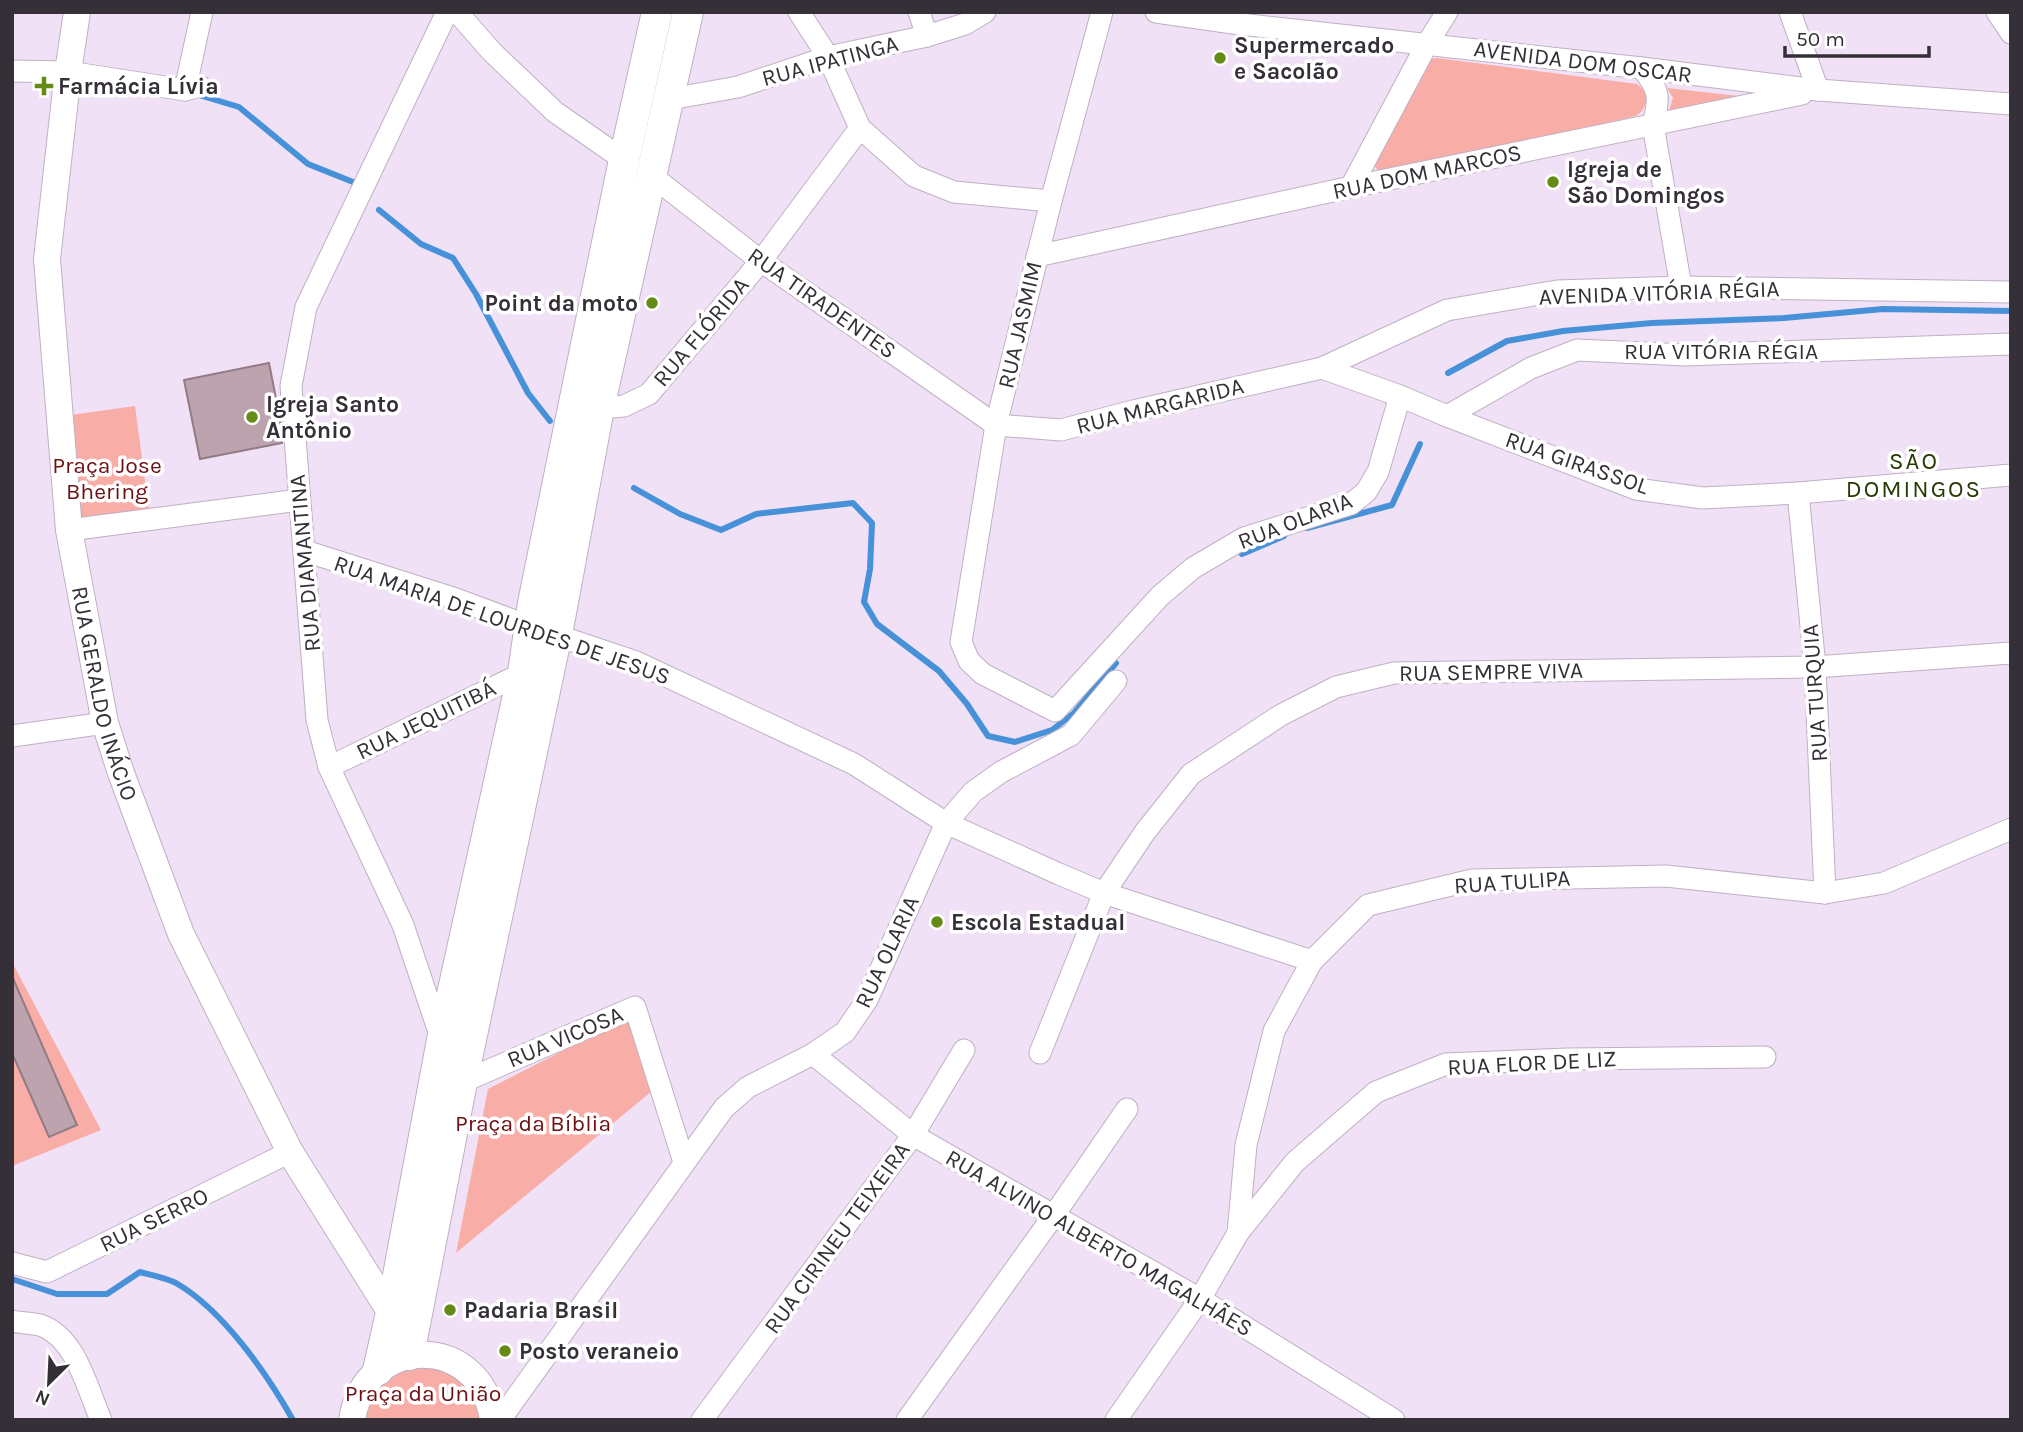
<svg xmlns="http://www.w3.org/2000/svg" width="2023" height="1432" font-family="Karla,sans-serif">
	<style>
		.green { fill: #f8aea7 }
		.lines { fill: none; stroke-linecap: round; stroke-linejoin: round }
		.stream { stroke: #4691d7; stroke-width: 6 }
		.building { fill: #bca3ae; stroke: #937b85; stroke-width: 2 }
		.minor-casing { stroke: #bfb0c4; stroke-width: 23 }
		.tertiary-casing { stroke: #bfb0c4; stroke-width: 28 }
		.secondary-casing { stroke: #bfb0c4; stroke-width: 32 }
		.minor { stroke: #fff; stroke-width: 21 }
		.tertiary { stroke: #fff; stroke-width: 26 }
		.secondary { stroke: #fff; stroke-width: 30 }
		.poi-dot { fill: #648b15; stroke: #fff; stroke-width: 2.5 }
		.labels { text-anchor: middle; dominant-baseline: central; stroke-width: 7; stroke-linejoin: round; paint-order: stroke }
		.poi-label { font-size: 23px; font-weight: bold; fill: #352f37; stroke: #fff; text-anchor: start }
		.street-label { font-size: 23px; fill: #352f37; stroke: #fff }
		.park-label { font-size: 23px; fill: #6e0f13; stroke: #fff }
		.neighbourhood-label { font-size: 24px; letter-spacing: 2px; fill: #273a03; stroke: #fff }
	</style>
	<rect width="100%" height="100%" fill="#f1e1f6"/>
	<!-- green -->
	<g class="green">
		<path d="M1437,58L1637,84C1651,93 1648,108 1636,116L1387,174L1378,171L1373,163L1431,59Z"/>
		<polygon points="1667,88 1748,97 1668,114 1673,98"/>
		<polygon points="135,406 149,510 75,521 64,416"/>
		<polygon points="12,962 101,1130 12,1166"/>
		<polygon points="631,1016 652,1091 456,1253 488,1089"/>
		<path d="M415,1366C460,1369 466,1382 483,1420H361C378,1387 378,1377 415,1366Z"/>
	</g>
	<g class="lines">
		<!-- stream -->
		<g class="stream">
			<polyline points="199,95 239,107 308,164 358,184"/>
			<polyline points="379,210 421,244 453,258 476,294 528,393 550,421"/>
			<polyline points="1448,373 1507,341 1563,331 1652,323 1784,318 1883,309 2011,311"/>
			<polyline points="634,488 680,514 721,530 756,514 853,503 872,523 870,569 864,602 877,624 939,671 967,704 988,736 1015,742 1052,730 1074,713 1116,663"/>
			<polyline points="1307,528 1392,505 1420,444"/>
			<polyline points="1242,554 1284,536"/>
			<path d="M12,1279L57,1294H107L140,1272C151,1275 166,1278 176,1283C223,1310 267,1374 293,1420"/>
		</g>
	</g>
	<!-- building -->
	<g class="building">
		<polygon points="269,363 280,419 282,443 200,459 184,380"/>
		<polygon points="12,976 77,1125 49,1137 12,1053"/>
	</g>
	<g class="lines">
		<!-- minor casing -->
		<g class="minor-casing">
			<g id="minor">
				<polyline points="457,12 492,52 555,112 624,160"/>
				<polyline points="799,12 828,57 860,128 914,176 954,192 1051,201"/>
				<polyline points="919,12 927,36"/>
				<polyline points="1102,12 1051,201 996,425 961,642 969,661 983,674 1055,711 1160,596 1193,568 1244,538 1351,504 1366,492 1378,472 1400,396"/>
				<polyline points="1156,12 1240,24 1642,68 1818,90 2011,104"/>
				<polyline points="1790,12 1818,90"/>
				<polyline points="1997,12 2011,33"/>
				<path d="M1642,68C1660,90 1660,98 1653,125L1681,287"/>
				<polyline points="12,71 68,72 185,90 200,86"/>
				<polyline points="185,90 202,12"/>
				<polyline points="670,99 738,87 828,57 927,36 965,24 985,12"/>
				<polyline points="652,176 761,261 996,425 1061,430 1133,411 1322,368 1447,310 1557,291 1681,287 2011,292"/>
				<polyline points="1351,187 1427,44 1447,12"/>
				<polyline points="1037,256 1351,187 1802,94"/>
				<polyline points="1322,368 1400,396 1447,416 1636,489 1703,498 1798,493 2011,475"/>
				<polyline points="599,408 624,406 649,394 761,261 860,128"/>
				<polyline points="1447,416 1531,368 1577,350 1686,355 2011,344"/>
				<polyline points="1798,493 1815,667 1825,893"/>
				<polyline points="69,530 299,500"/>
				<polyline points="305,551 456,599 523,624 636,662 854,764 946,823 1059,874 1104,893 1312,961"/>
				<polyline points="12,736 105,723"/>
				<polyline points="329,767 523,673"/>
				<polyline points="441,1038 403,925 329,767 317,720 291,386 306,307 447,12"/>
				<polyline points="1040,1053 1104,893 1145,832 1191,774 1281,715 1336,687 1394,673 1815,667 2011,653"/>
				<polyline points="813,1054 913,1135 1200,1299 1394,1420"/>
				<polyline points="462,1082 635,1007 684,1162"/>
				<polyline points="1238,1233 1246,1145 1274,1031 1312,961 1368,905 1472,880 1666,876 1825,893 1884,883 2011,829"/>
				<polyline points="12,1263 47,1272 290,1152"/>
				<path d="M12,1321C21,1323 31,1323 40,1325C76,1337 87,1388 101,1420"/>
				<polyline points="500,1420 724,1108 748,1087 813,1054 845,1032 867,1000 946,823 973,792 1001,772 1071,735 1116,681"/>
				<polyline points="702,1420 913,1135 964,1050"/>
				<polyline points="907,1420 1054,1215 1127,1109"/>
				<polyline points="1116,1420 1200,1299 1238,1233 1295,1162 1376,1092 1446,1064 1568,1059 1765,1057"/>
			</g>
		</g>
		<!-- tertiary casing -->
		<g class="tertiary-casing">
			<g id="tertiary">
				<path id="s1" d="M77,12L68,72L47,259L69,530L105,723L121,773L181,934L290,1152L391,1313"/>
				<path d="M352,1420C365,1333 481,1333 493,1420"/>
			</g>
		</g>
		<!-- secondary casing -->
		<g class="secondary-casing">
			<g id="secondary">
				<polyline points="409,1355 462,1082 557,634 599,408 688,12"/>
				<polyline points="378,1370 391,1313 442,1040 523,673 533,603 624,160 657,12"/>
			</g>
		</g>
		<!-- minor -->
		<use href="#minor" class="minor"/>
		<!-- tertiary -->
		<use href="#tertiary" class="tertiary"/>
		<!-- secondary -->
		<use href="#secondary" class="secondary"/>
	</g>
	<!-- markers -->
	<g class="poi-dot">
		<circle cx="1220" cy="58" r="7"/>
		<path d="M40.5 75.5h7v7h7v7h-7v7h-7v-7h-7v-7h7z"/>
		<circle cx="1553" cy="182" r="7"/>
		<circle cx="652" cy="303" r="7"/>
		<circle cx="252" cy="417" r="7"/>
		<circle cx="937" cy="922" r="7"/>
		<circle cx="450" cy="1310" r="7"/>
		<circle cx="505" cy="1351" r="7"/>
	</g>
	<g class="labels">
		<!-- poi labels -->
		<g class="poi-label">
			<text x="1234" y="45">Supermercado<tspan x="1234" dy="26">e Sacolão</tspan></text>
			<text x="58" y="86">Farmácia Lívia</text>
			<text x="1567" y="169">Igreja de<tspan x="1567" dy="26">São Domingos</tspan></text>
			<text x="638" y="303" text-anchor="end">Point da moto</text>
			<text x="266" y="404">Igreja Santo<tspan x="266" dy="26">Antônio</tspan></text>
			<text x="951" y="922">Escola Estadual</text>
			<text x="464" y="1310">Padaria Brasil</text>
			<text x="519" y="1351">Posto veraneio</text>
		</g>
		<!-- street labels -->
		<g class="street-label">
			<text transform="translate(830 61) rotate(-15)">RUA IPATINGA</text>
			<text transform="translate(1583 62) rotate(7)">AVENIDA DOM OSCAR</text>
			<text transform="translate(1427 172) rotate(-12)">RUA DOM MARCOS</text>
			<text transform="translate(1659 293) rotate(-2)">AVENIDA VITÓRIA RÉGIA</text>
			<text transform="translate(822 303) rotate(35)">RUA TIRADENTES</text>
			<text transform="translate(1020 325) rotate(-77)">RUA JASMIM</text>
			<text transform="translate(701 332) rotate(-50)">RUA FLÓRIDA</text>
			<text x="1721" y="351">RUA VITÓRIA RÉGIA</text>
			<text transform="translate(1160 406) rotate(-14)">RUA MARGARIDA</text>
			<text transform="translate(1577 463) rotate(19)">RUA GIRASSOL</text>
			<text transform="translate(1295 521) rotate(-21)">RUA OLARIA</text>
			<text transform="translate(305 563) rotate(-95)">RUA DIAMANTINA</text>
			<text transform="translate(502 620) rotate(19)">RUA MARIA DE LOURDES DE JESUS</text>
			<text transform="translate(1491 672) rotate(-1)">RUA SEMPRE VIVA</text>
			<text stroke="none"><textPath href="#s1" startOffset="688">RUA GERALDO INÁCIO</textPath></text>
			<text transform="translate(1815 693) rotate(-94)">RUA TURQUIA</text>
			<text transform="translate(426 720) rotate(-26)">RUA JEQUITIBÁ</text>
			<text transform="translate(1512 882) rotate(-4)">RUA TULIPA</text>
			<text transform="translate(887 952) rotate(-65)">RUA OLARIA</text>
			<text transform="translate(565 1037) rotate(-23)">RUA VICOSA</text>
			<text transform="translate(1532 1063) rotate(-3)">RUA FLOR DE LIZ</text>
			<text transform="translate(154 1220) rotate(-26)">RUA SERRO</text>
			<text transform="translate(837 1238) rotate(-54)">RUA CIRINEU TEIXEIRA</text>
			<text transform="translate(1099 1243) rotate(30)">RUA ALVINO ALBERTO MAGALHÃES</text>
		</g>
		<!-- park labels -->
		<g class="park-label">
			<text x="107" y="465">Praça Jose<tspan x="107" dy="26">Bhering</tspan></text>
			<text x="533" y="1123">Praça da Bíblia</text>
			<text x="423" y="1393">Praça da União</text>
		</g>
		<!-- neighbourhood labels -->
		<g class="neighbourhood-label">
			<text x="1914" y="461">SÃO<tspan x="1914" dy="28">DOMINGOS</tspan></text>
		</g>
	</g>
	<!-- border -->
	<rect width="2023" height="1432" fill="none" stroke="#352f37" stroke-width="28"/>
	<!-- north arrow -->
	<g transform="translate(49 1383) rotate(204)" stroke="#ffffff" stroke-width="5" paint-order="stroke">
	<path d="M0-5L12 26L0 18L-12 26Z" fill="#352f37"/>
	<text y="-10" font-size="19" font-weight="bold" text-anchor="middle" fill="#352f37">N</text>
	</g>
	<!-- scale -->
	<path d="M1785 46v10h144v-10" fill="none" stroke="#352f37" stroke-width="3.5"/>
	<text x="1796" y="46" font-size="21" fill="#352f37" stroke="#ffffff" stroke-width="5" paint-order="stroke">50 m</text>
</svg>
